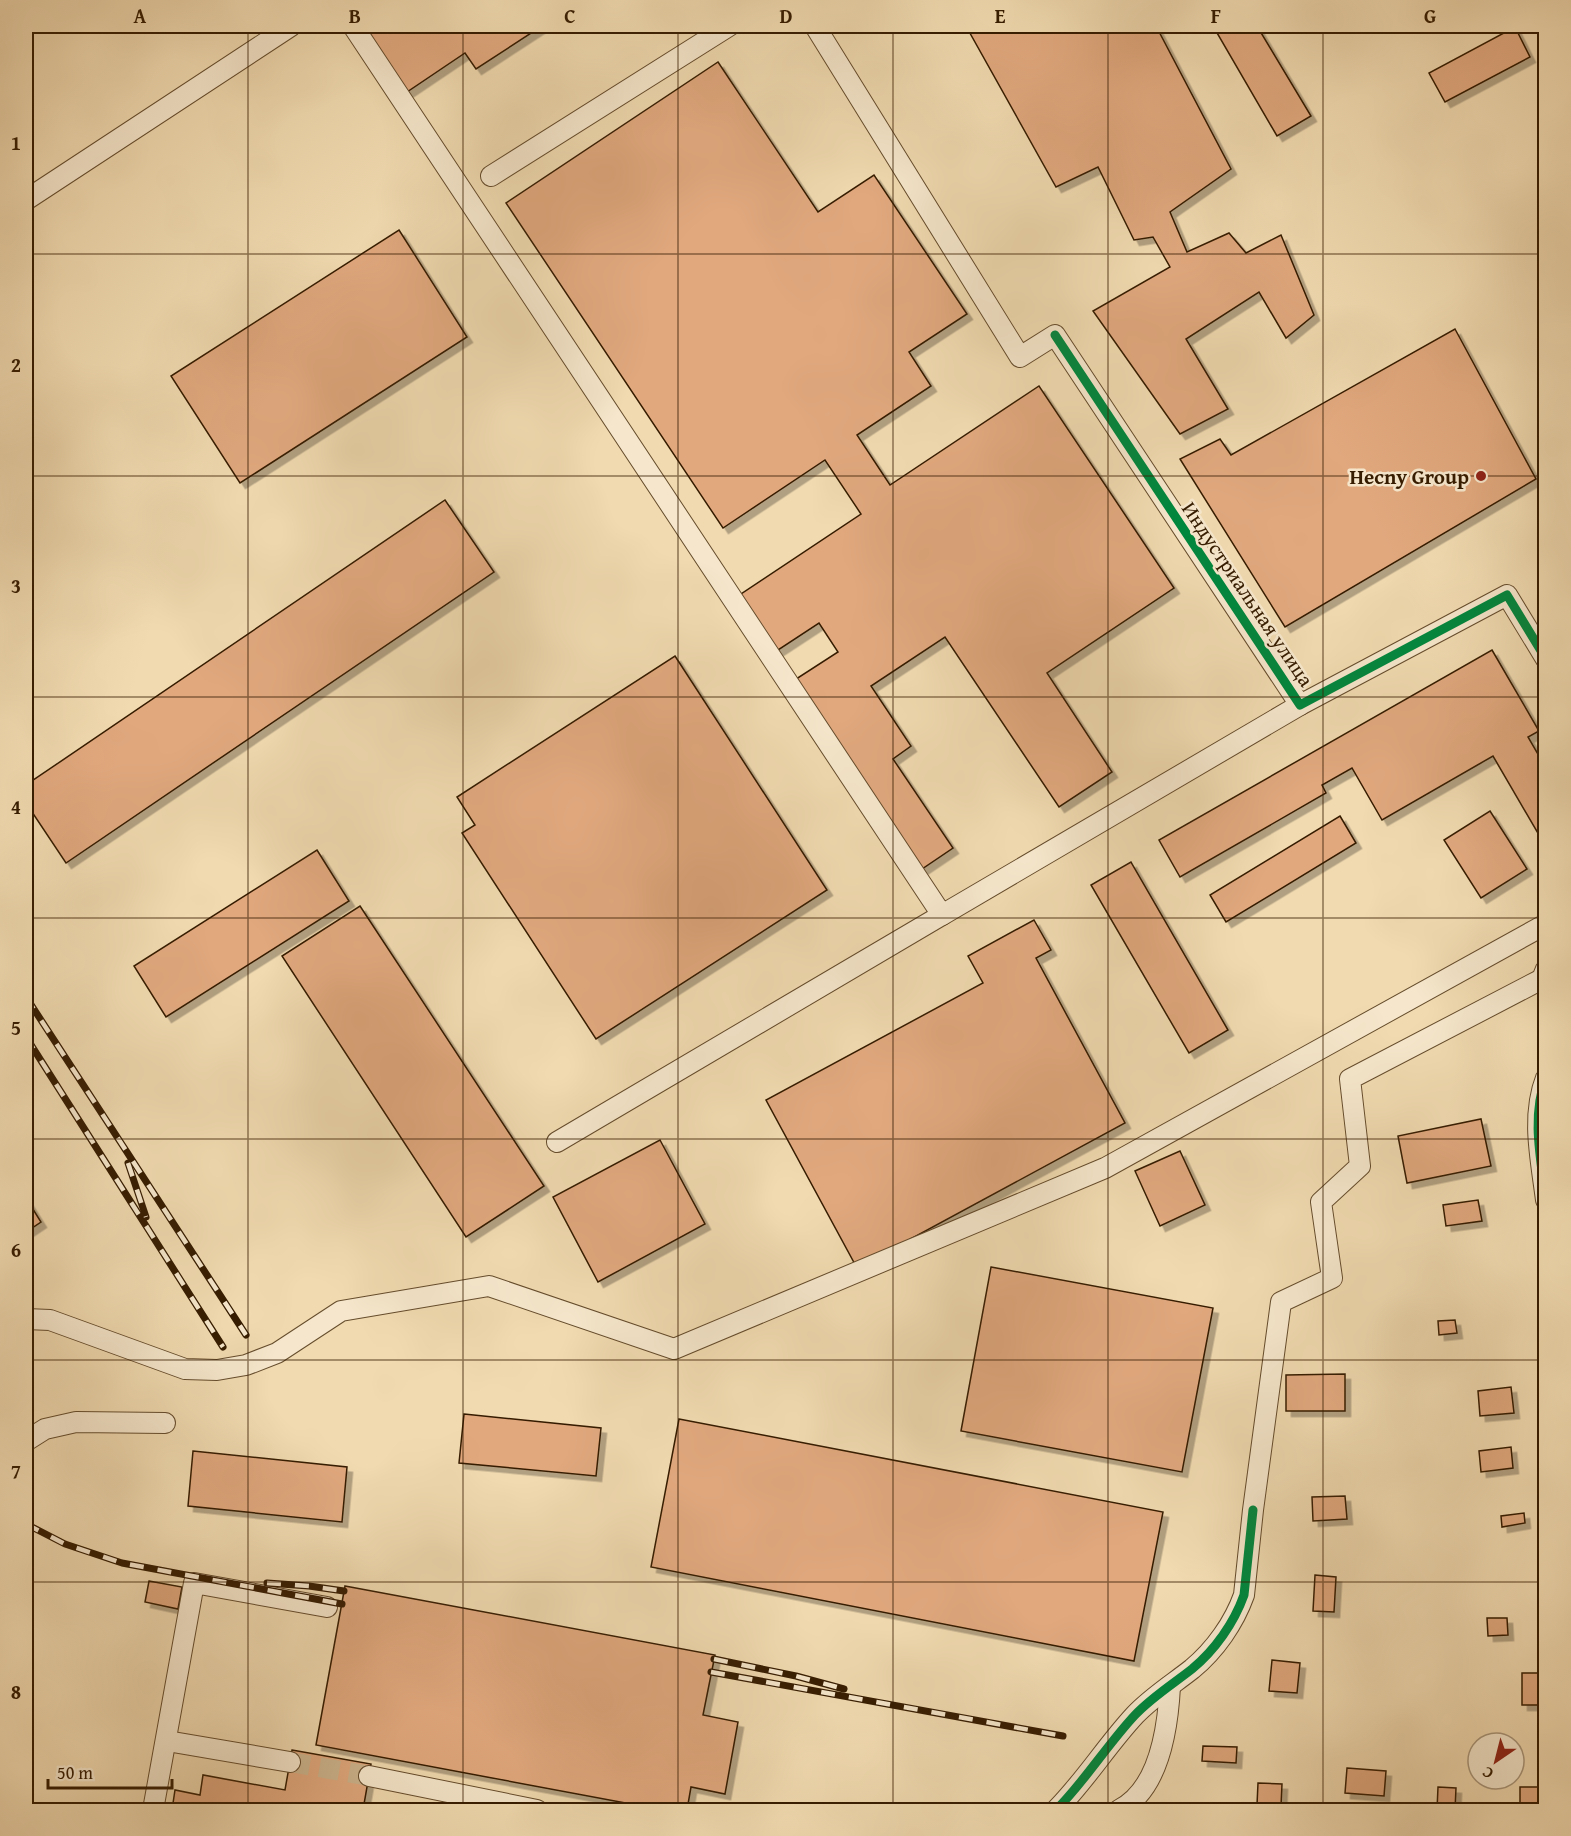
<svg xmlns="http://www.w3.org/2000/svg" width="1571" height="1836" font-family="'Gentium Book Plus',serif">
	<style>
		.building { fill: #e1a87e; stroke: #361c00; stroke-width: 1.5; filter: url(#shadow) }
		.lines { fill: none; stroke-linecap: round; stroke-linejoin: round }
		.minor-tunnel { stroke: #ccb48d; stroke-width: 20; stroke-dasharray: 20 10; stroke-linecap: butt }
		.minor-casing { stroke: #654c2c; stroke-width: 22 }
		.path { stroke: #361c00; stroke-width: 3; stroke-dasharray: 1.5 3; stroke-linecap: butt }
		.minor { stroke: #f6e7cc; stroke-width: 20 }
		.rail-casing { stroke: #361c00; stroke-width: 7 }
		.rail { stroke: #f6e7cc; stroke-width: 4.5; stroke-dasharray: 14; stroke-linecap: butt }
		.cycleway-casing { stroke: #f6e7cc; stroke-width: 13 }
		.cycleway { stroke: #00873e; stroke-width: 9 }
		.grid { fill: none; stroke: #361c00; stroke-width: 1.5; stroke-opacity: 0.55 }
		.poi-dot { fill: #8f2418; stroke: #f6e7cc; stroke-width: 2 }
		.labels { text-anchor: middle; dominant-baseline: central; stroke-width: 5; stroke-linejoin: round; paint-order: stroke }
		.poi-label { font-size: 21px; font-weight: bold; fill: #361c00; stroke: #f6e7cc; text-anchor: end }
		.street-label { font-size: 21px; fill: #361c00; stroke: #f6e7cc }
		.neatline { fill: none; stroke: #361c00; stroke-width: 2 }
		.grid-label { font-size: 20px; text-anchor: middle; font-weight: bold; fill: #361c00 }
	</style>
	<defs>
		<filter id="shadow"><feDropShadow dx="5.5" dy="5.5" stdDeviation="0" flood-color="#0004"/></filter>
	</defs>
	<rect width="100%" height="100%" fill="#f1dab0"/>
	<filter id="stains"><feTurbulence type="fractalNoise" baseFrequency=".00333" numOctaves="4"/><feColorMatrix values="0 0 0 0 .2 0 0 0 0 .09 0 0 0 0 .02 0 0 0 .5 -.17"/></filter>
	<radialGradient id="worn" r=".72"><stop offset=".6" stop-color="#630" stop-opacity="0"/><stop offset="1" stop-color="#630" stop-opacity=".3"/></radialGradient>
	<!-- building -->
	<g class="building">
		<polygon points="358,26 542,26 476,69 465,53 404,94"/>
		<polygon points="966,26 1156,26 1231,169 1170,212 1187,252 1229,233 1246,253 1281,235 1314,315 1286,338 1259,292 1186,339 1228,409 1180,434 1093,311 1170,267 1153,237 1134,240 1098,167 1056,187"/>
		<polygon points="1213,26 1257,26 1311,116 1277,136"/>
		<polygon points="1515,27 1530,57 1445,102 1429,73"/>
		<polygon points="718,62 818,212 874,175 967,314 909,352 931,386 857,435 890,485 1039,386 1174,588 1047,673 1112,772 1059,807 945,637 871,686 911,746 893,759 953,848 919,871 793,681 838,652 819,623 772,654 735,598 861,514 825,460 723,528 506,203"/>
		<polygon points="399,230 467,337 240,483 171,376"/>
		<polygon points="1455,329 1536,479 1285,627 1180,459 1220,439 1231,455"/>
		<polygon points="445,500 494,572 66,863 26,803 26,785"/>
		<polygon points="1492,650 1539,731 1528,737 1546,768 1546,847 1493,756 1382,820 1352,768 1322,785 1326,793 1180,877 1159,840"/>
		<polygon points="675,656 827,890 596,1039 462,833 475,825 457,797"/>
		<polygon points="1490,811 1527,869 1481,898 1444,840"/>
		<polygon points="1340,816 1356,843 1226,922 1210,895"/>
		<polygon points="317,850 349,901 166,1017 134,966"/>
		<polygon points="1131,862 1228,1030 1189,1053 1091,885"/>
		<polygon points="360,906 544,1186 466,1237 282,956"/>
		<polygon points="1034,920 1051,950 1036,958 1125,1123 857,1268 766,1100 983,983 968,956"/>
		<polygon points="1481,1119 1491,1166 1407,1183 1398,1136"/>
		<polygon points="660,1140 705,1224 598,1282 553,1197"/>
		<polygon points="1180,1151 1205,1205 1160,1226 1135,1171"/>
		<polygon points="26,1198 41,1222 26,1232"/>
		<polygon points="1478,1200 1482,1221 1446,1226 1443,1205"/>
		<polygon points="991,1267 1213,1308 1182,1472 961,1431"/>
		<polygon points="1455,1320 1457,1333 1439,1335 1438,1321"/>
		<polygon points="1345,1374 1345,1411 1286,1411 1286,1375"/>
		<polygon points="1511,1387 1514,1413 1480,1416 1478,1391"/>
		<polygon points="464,1414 601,1428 596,1476 459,1463"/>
		<polygon points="679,1419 1163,1512 1134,1661 651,1567"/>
		<polygon points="1511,1447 1513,1468 1481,1472 1479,1451"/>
		<polygon points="193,1451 347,1467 342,1522 188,1506"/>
		<polygon points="1345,1496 1347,1519 1313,1521 1312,1497"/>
		<polygon points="1524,1513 1525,1523 1502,1527 1501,1516"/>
		<polygon points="1315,1575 1336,1577 1334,1612 1313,1611"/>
		<polygon points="149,1581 182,1587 178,1609 145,1602"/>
		<polygon points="345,1586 715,1655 703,1715 738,1722 725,1794 691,1787 687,1810 663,1810 316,1745"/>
		<polygon points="1487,1618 1507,1618 1508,1635 1488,1636"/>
		<polygon points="1272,1660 1300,1663 1297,1693 1269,1691"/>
		<rect x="1522" y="1673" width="24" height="32"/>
		<polygon points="1203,1746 1237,1747 1236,1763 1202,1761"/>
		<polygon points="292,1750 371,1764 363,1810 172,1810 175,1790 200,1795 203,1775 285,1790"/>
		<polygon points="1347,1768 1386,1771 1384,1796 1345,1793"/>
		<polygon points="1258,1783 1282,1784 1281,1806 1257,1805"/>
		<polygon points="1438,1787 1456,1788 1455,1810 1437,1810"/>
		<polygon points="1520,1787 1545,1787 1546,1810 1520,1810"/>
	</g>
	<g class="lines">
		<!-- minor-tunnel -->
		<polyline class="minor-tunnel" points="290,1762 369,1776"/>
		<!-- minor casing -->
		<g class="minor-casing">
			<g id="minor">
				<polyline points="353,26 942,915 1300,705"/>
				<polyline points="815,26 1020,357 1055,335 1300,705 1507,595 1546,659"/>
				<polyline points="491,176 729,26"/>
				<polyline points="26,200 291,26"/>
				<path d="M1546,1078C1531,1116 1541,1160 1546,1200"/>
				<polyline points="557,1142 942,915"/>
				<polyline points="26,1319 50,1320 185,1369 217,1370 246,1365 277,1353 341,1311 489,1286 674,1349 1105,1168 1546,924"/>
				<polyline points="26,1441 45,1429 76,1422 165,1423"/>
				<polyline points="167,1741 290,1762"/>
				<polyline points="369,1776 537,1810"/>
				<polyline points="153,1810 194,1583 327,1607"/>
				<path d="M1056,1810C1085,1781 1107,1745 1135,1715C1152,1697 1173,1684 1192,1669C1215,1650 1234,1623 1244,1595L1253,1510L1281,1302L1332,1278L1321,1202L1360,1166L1350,1079L1542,979L1546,969"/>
				<path d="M1119,1810C1160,1789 1168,1727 1170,1686"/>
			</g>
		</g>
		<!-- path -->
		<polyline class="path" points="1543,1216 1546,1236"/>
		<!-- minor -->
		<use href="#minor" class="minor"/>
		<!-- rail casing -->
		<g class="rail-casing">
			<g id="rail">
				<polyline points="26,997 246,1335"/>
				<polyline points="26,1037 223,1347"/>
				<polyline points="128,1163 146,1217"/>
				<polyline points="26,1524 65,1544 122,1563 342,1604"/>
				<polyline points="267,1583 309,1586 344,1591"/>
				<polyline points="714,1659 796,1676 844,1689"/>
				<polyline points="711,1672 1063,1736"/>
			</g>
		</g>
		<!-- rail -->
		<use href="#rail" class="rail"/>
		<!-- cycleway casing -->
		<g class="cycleway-casing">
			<g id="cycleway">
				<polyline points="1055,335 1300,705 1507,595 1546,659"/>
				<path d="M1546,1078C1531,1116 1541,1160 1546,1200"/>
				<path d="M1056,1810C1085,1781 1107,1745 1135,1715C1152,1697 1173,1684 1192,1669C1215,1650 1234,1623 1244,1595L1253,1510"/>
			</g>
		</g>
		<!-- cycleway -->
		<use href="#cycleway" class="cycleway"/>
	</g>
	<!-- grid -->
	<path class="grid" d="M248,26V1810M463,26V1810M678,26V1810M893,26V1810M1108,26V1810M1323,26V1810M26,254H1546M26,476H1546M26,697H1546M26,918H1546M26,1139H1546M26,1360H1546M26,1582H1546"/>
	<!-- markers -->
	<circle class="poi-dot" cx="1481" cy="476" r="6"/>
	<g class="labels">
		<!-- poi labels -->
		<g class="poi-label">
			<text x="1469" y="476">Hecny Group</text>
		</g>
		<!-- street labels -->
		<g class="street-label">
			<text transform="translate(1248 594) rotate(56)">Индустриальная улица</text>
		</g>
	</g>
	<!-- margin -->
	<rect width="1571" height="1836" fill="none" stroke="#f1dab0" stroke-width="66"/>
	<!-- north arrow -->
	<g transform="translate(1496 1761) rotate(215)"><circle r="28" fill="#f6e7cc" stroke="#a9967a" stroke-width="1.5"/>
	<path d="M0-4.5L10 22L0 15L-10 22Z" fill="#8f2418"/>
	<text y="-9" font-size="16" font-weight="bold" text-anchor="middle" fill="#361c00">С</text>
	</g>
	<!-- scale -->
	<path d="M48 1779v9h124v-9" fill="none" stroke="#361c00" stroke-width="3"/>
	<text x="57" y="1779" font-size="18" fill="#361c00" stroke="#f6e7cc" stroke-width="4.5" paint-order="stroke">50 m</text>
	<rect x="33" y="33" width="1505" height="1770" class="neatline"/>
	<g class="grid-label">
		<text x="140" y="23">A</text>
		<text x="355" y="23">B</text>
		<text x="570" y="23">C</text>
		<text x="786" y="23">D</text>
		<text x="1000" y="23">E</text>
		<text x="1216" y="23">F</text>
		<text x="1430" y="23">G</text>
		<text x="16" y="150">1</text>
		<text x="16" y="372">2</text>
		<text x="16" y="593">3</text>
		<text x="16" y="814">4</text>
		<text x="16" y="1035">5</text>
		<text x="16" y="1257">6</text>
		<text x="16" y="1478">7</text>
		<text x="16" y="1699">8</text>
	</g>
	<rect width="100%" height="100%" filter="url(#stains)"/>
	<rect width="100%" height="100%" fill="url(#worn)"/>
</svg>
